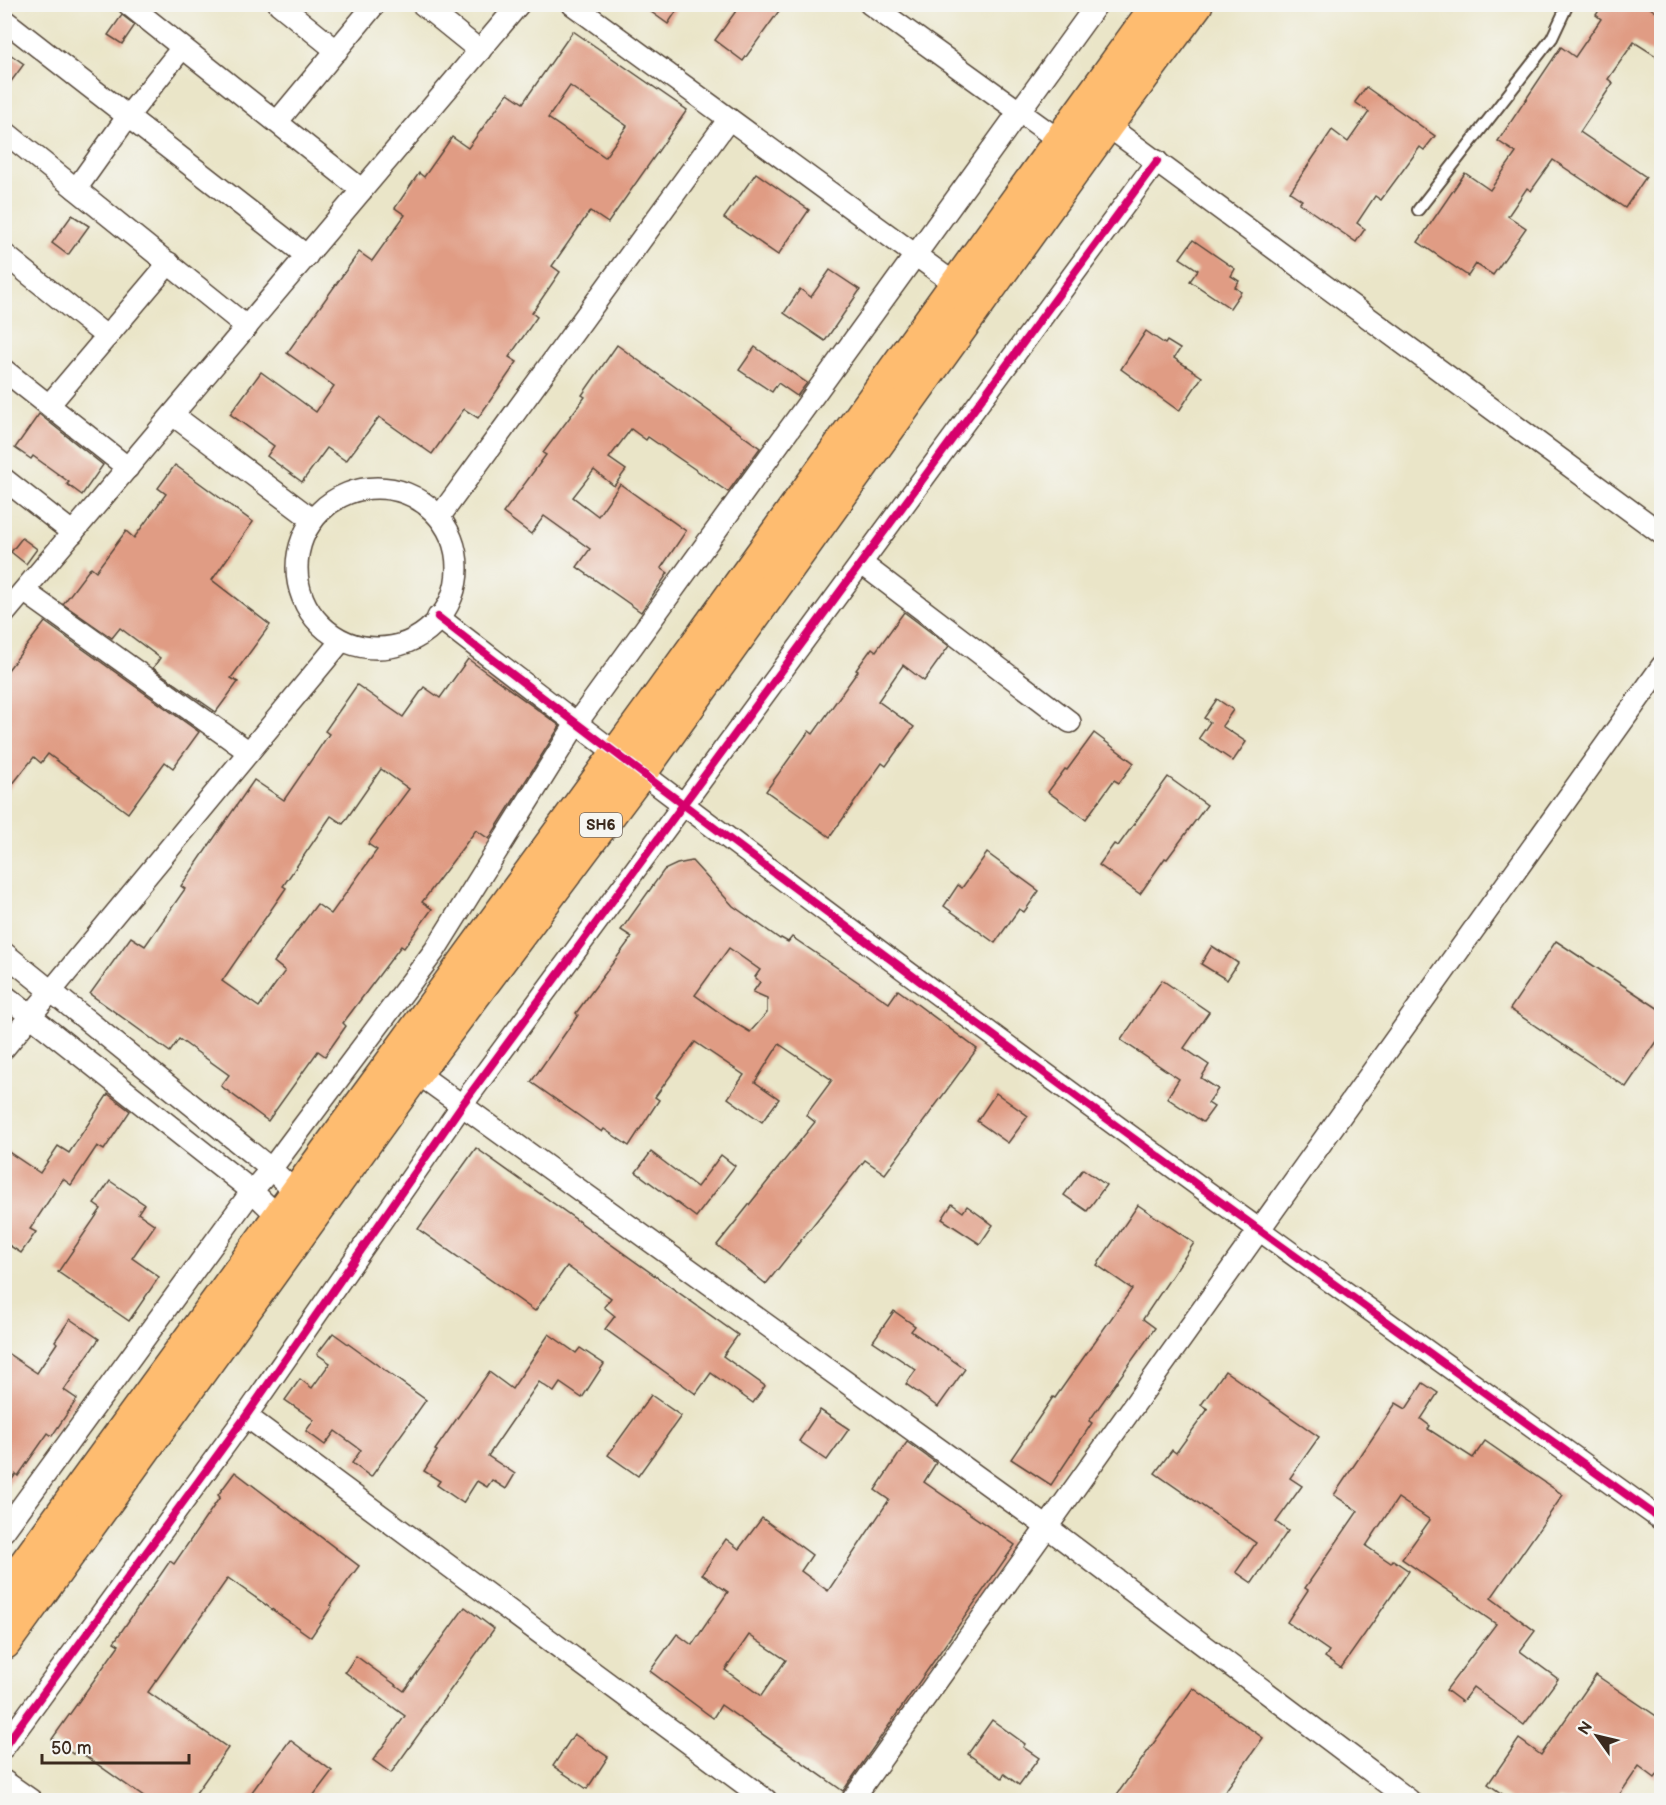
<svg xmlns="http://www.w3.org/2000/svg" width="1666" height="1805" font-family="'Balsamiq Sans',sans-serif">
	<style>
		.building { fill: #e09c84; fill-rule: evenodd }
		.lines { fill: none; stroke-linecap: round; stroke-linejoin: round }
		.service-casing { stroke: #554638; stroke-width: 14 }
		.minor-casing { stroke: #554638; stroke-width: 24 }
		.primary-casing { stroke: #554638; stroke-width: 36 }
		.service { stroke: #fff; stroke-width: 10 }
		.minor { stroke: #fff; stroke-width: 21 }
		.primary { stroke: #febc70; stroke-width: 33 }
		.cycleway-casing { stroke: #f6f6f2; stroke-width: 11 }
		.cycleway { stroke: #d6006c; stroke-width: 8 }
		.labels { text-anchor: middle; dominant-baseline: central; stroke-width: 5; stroke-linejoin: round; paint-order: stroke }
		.shield { fill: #f6f6f2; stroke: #73675e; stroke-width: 1.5 }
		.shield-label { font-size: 15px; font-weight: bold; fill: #3b2a1e }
	</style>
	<rect width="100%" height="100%" fill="#f6f6f2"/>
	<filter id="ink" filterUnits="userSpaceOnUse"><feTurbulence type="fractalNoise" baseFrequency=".0167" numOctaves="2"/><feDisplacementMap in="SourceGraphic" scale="12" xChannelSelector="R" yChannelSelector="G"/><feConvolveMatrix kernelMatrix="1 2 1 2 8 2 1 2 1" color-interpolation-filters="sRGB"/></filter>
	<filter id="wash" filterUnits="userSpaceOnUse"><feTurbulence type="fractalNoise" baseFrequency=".008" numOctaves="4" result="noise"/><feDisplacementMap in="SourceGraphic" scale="24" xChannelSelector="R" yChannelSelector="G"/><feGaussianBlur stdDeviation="1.35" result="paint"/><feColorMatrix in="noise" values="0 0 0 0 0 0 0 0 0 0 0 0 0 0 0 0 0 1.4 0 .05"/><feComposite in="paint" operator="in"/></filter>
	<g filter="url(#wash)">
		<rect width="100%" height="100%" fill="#eae5c8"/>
		<g id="blocks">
			<!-- building -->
			<g class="building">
				<polygon points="640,4 681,4 668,24"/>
				<polygon points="741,4 784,4 743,61 715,40"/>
				<polygon points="1603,4 1644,4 1662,16 1662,60 1634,42 1608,79 1613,83 1580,132 1646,177 1625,208 1553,160 1531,191 1527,188 1508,216 1526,228 1493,275 1476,264 1468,276 1418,242 1465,173 1490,190 1516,153 1498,141 1561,47 1575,57 1601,19 1596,15"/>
				<polygon points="122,15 135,25 122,44 108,35"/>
				<path d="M573,31L687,110L608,223L590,211L552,266L560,272L532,313L537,317L509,357L517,362L478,418L464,409L432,454L379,417L346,461L327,448L302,482L267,456L274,446L230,414L261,372L316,412L334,386L287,353L359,252L372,261L405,215L395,208L419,173L424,177L452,137L468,148L508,93L523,103ZM570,86L627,126L605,157L548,118Z"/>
				<polygon points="4,50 24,64 4,91"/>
				<polygon points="1366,87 1435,136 1424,150 1420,147 1381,200 1375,196 1357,223 1365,229 1356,242 1299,203 1302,200 1290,192 1332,130 1348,142 1369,112 1355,102"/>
				<polygon points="756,173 809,210 778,255 724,218"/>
				<polygon points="72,215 89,226 68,255 52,243"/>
				<polygon points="1193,240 1235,269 1231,276 1239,281 1235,287 1241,292 1230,308 1190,281 1198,270 1180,258"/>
				<polygon points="830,270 860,290 825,341 784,313 800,289 811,297"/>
				<polygon points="1146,331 1165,344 1167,341 1180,349 1174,358 1202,377 1179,411 1121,369"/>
				<polygon points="617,345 760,448 728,492 648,437 646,440 631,429 609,458 626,470 614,486 594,470 573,497 598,516 620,484 686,531 661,568 668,573 641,612 577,567 590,549 544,516 531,534 503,513 546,455 543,453 585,397 582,395"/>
				<polygon points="755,347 807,383 797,396 778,383 772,392 739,370"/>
				<polygon points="39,414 103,465 82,495 67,484 69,482 33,456 31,459 15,448"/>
				<polygon points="175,465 253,522 212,580 270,625 231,678 238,682 216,712 153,668 160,658 120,628 112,638 63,604 91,567 96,571 126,531 134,538 166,494 158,488"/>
				<polygon points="22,538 37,549 26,564 11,552"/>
				<polygon points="904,612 949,646 924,681 903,665 878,701 914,727 886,766 882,763 830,837 766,791 809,731 813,734 858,671 856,670 872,648 876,651"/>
				<polygon points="45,622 199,732 173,768 165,762 128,813 48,754 41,763 34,757 4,795 4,675"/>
				<path d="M468,659L560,726L489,839L476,830L422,902L432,909L404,948L401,946L343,1023L346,1026L325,1056L318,1051L268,1121L221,1086L229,1075L179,1039L170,1052L90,994L131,937L145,946L185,889L181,886L254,780L284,800L329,734L325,731L357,685L403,717L424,687L440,698ZM381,769L409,789L368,844L377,850L331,914L317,904L274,962L285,971L259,1007L222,981L286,888L283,886L331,816L343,824Z"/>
				<polygon points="1217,699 1233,710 1222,726 1246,742 1233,761 1199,738 1210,722 1204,718"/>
				<polygon points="1094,733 1134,763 1119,783 1114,780 1086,819 1048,792 1065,769 1067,770"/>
				<polygon points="1168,777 1207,805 1167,859 1165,858 1140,894 1099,865 1114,844 1118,846"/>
				<polygon points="987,853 1039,891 1024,912 1019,909 995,943 944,906 958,885 962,888"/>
				<path d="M692,861L733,906L780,939L781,938L788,942L792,937L889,1003L898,990L977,1049L885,1174L865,1160L766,1284L717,1245L815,1122L806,1115L832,1080L779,1044L755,1082L779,1099L762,1122L728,1098L744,1075L695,1042L655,1097L659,1100L629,1146L604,1129L602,1132L531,1082L578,1015L576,1013L632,937L621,930L664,870L677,864ZM729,948L760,970L755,977L760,982L753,992L767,998V1013L750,1032L730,1020L695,995Z"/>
				<polygon points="1556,941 1662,1011 1662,1034 1626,1087 1510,1009"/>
				<polygon points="1212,946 1238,963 1227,980 1201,964"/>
				<polygon points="1162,980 1209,1012 1184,1048 1209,1065 1201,1078 1218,1089 1208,1103 1214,1107 1203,1122 1167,1098 1179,1079 1121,1040"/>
				<polygon points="996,1093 1028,1116 1008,1143 977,1121"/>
				<polygon points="108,1094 130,1111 104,1150 97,1146 71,1185 63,1179 30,1229 36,1232 21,1253 4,1242 4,1149 40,1173 58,1146 69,1153"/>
				<polygon points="476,1148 738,1335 723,1356 765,1386 753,1403 711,1373 696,1394 605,1329 615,1316 604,1307 611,1298 567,1266 535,1311 418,1229"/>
				<polygon points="651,1152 697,1187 721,1155 735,1166 696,1217 636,1172"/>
				<polygon points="1083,1169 1106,1185 1087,1211 1064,1195"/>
				<polygon points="110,1181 144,1204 138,1213 155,1225 132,1258 159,1277 129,1321 58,1272 101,1209 94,1204"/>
				<polygon points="952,1204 963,1212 967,1206 993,1225 980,1244 942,1219"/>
				<polygon points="1138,1205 1194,1243 1143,1319 1155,1328 1089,1421 1092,1423 1051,1485 1011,1459 1053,1397 1055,1398 1132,1289 1097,1265"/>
				<polygon points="894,1311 915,1326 911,1331 965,1369 938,1407 906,1384 916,1370 873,1341"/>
				<polygon points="70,1319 99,1339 64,1390 77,1399 52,1436 48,1433 18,1476 16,1474 4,1490 4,1351 37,1373 57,1343 55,1341"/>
				<polygon points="333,1333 426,1400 371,1477 352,1463 361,1450 335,1431 325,1445 306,1431 314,1420 285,1400 300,1379 312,1388 330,1363 317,1354"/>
				<polygon points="549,1334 576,1353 580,1348 604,1364 582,1398 560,1383 554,1392 539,1382 488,1456 515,1474 506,1489 492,1480 487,1487 477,1481 463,1503 437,1485 440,1481 424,1471 437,1451 435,1450 489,1372 512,1389"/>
				<polygon points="1225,1371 1319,1437 1290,1478 1302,1486 1276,1522 1288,1531 1252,1583 1236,1572 1256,1543 1155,1473 1172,1450 1176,1453 1208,1409 1201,1405"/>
				<polygon points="1423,1383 1438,1393 1421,1419 1430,1426 1428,1429 1473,1458 1485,1441 1563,1495 1491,1598 1535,1631 1520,1651 1558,1679 1524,1725 1473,1687 1462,1702 1446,1690 1496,1624 1402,1559 1430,1520 1398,1498 1366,1546 1391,1563 1393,1560 1409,1571 1341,1668 1325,1657 1329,1651 1287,1622 1308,1590 1305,1588 1358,1511 1334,1495 1396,1403 1406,1409"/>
				<polygon points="651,1395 681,1416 638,1476 608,1455"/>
				<polygon points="820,1410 849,1429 827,1460 799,1441"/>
				<path d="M907,1442L936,1463L924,1482L1015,1545L843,1791L721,1705L713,1718L650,1671L677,1634L692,1645L728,1592L702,1574L726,1539L739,1549L762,1518L812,1555L801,1571L828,1591L889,1500L875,1490ZM749,1635L786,1660L761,1696L725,1670Z"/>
				<polygon points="235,1472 359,1566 330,1605 332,1606 311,1637 228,1578 148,1692 228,1748 191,1800 148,1800 77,1750 73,1754 52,1739 119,1645 114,1642 170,1561 174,1564 220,1497 218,1495"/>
				<polygon points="465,1607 494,1629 391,1773 373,1760 405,1716 345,1672 356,1656 404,1691"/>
				<polygon points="1596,1675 1662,1720 1662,1769 1655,1778 1639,1766 1616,1800 1511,1800 1488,1784 1519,1739 1541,1755"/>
				<polygon points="1193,1688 1263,1738 1219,1800 1113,1800"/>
				<polygon points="992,1720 1025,1744 1023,1747 1039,1758 1019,1785 1004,1774 1002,1778 968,1754"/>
				<polygon points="574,1734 608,1757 587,1789 553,1766"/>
				<polygon points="290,1740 332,1771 310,1800 246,1800"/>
			</g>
		</g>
	</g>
	<g filter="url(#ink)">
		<use href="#blocks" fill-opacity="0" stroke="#554638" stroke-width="1.5"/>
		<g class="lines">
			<!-- service casing -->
			<g class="service-casing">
				<polyline id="service" points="1418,210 1552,38 1568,4"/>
			</g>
			<!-- minor casing -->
			<g class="minor-casing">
				<g id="minor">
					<polyline points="128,4 362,190"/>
					<polyline points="279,4 337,51"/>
					<polyline points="422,4 480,51"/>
					<polyline points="572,4 966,292"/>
					<polyline points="870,4 1070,148"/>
					<polyline points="4,20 307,256"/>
					<polyline points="1097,118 1662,534"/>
					<polyline points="277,122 375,4"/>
					<polyline points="4,131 247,327"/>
					<polyline points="76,189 128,116 182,48"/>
					<polyline points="4,254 107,337"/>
					<polyline points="4,370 128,468"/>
					<polyline points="49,405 169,263"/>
					<polyline points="173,415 313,520"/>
					<polyline points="4,479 73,533"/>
					<circle cx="377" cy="568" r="80"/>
					<polyline points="440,516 729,119"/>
					<polyline points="861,563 1070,722"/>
					<polyline points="24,591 249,752"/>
					<polyline points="4,614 519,4"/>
					<path d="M438,617C839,927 1250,1225 1662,1520"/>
					<polyline points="4,953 271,1169 305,1201"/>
					<polyline points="4,995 252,1191 287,1225"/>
					<polyline points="4,1048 341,641"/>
					<polyline points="406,1065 1047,1527 1409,1800"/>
					<polyline points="246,1416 766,1800"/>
					<polyline points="4,1531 252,1191 271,1169 435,950 576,724 1097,4"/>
					<polyline points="4,1747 246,1416 462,1105 1157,161"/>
					<polyline points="4,1781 31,1800"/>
					<polyline points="852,1800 1662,666"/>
				</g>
			</g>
			<!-- primary casing -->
			<g class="primary-casing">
				<g id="primary">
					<polyline points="4,1594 661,694 1159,4"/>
					<polyline points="4,1643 416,1072 640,773 1107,124 1196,4"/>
				</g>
			</g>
			<!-- service -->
			<use href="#service" class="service"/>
			<!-- minor -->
			<use href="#minor" class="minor"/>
			<!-- primary -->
			<use href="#primary" class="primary"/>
			<!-- cycleway casing -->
			<g class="cycleway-casing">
				<g id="cycleway">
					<path d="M438,617C839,927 1250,1225 1662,1520"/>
					<polyline points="4,1747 246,1416 462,1105 1157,161"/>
				</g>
			</g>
			<!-- cycleway -->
			<use href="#cycleway" class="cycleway"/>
		</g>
	</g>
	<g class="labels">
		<!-- shield labels -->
		<rect class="shield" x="580" y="813" width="42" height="24" rx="4.5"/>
		<g class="shield-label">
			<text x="601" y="825">SH6</text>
		</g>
	</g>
	<!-- margin -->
	<rect width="1666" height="1805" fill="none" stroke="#f6f6f2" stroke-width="24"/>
	<!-- north arrow -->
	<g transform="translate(1597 1736) rotate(304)" stroke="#f6f6f2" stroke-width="4.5" paint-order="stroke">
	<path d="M0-4.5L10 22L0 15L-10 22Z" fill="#3b2a1e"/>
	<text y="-9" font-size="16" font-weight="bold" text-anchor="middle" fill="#3b2a1e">N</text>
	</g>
	<!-- scale -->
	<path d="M42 1754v9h147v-9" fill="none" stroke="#3b2a1e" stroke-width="3"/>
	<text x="51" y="1754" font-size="18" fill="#3b2a1e" stroke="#f6f6f2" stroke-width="4.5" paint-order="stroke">50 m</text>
</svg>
